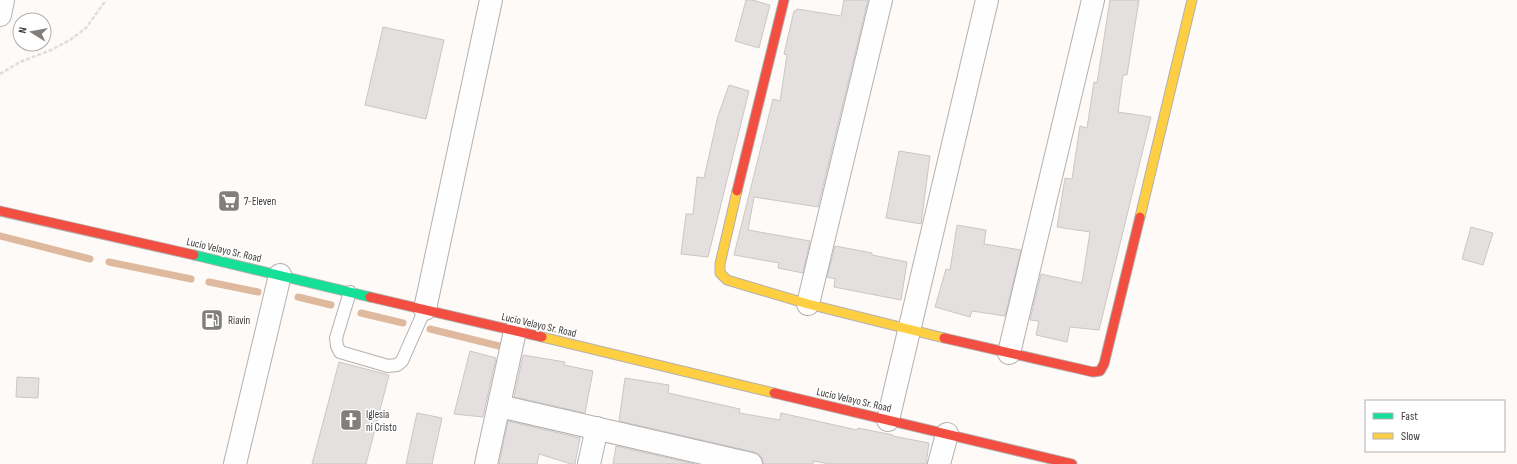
<svg xmlns="http://www.w3.org/2000/svg" width="1517" height="464" font-family="'Sofia Sans Condensed',sans-serif">
	<style>
		.lines { fill: none; stroke-linecap: round; stroke-linejoin: round }
		.stream { stroke: #deb99d; stroke-width: 7 }
		.building { fill: #e3e0df; stroke: #cac7c5 }
		.lane-casing { stroke: #b3b0ae; stroke-width: 14 }
		.street-casing { stroke: #b3b0ae; stroke-width: 24 }
		.fast-casing { stroke: #b3b0ae; stroke-width: 11 }
		.slow-casing { stroke: #b3b0ae; stroke-width: 11 }
		.jam-casing { stroke: #b3b0ae; stroke-width: 11 }
		.path { stroke: #dededd; stroke-width: 2.5; stroke-dasharray: 4 2; stroke-linecap: butt }
		.lane { stroke: #fffefe; stroke-width: 12 }
		.street { stroke: #fffefe; stroke-width: 22 }
		.fast { stroke: #16e098; stroke-width: 9 }
		.slow { stroke: #ffcf43; stroke-width: 9 }
		.jam { stroke: #f24e42; stroke-width: 9 }
		.labels { text-anchor: middle; dominant-baseline: central; stroke-width: 3; stroke-linejoin: round; paint-order: stroke }
		.poi-label { font-size: 11px; fill: #3e3c3a; stroke: #fff; text-anchor: start }
		.street-label { font-size: 11px; fill: #3e3c3a; stroke: #fff }
	</style>
	<rect width="100%" height="100%" fill="#fdfaf8"/>
	<g class="lines">
		<!-- stream -->
		<g class="stream">
			<polyline points="0,236 90,259"/>
			<polyline points="109,262 191,279"/>
			<polyline points="209,282 258,292"/>
			<polyline points="298,297 331,305"/>
			<polyline points="361,313 403,323"/>
			<polyline points="430,329 499,346 510,345"/>
		</g>
	</g>
	<!-- building -->
	<g class="building">
		<polygon points="746,0 752,0 770,5 759,48 735,41"/>
		<polygon points="844,0 868,0 818,207 754,197 748,230 810,241 803,273 778,268 779,263 734,255 773,99 780,101 787,55 784,54 794,11 796,11 797,9 841,16"/>
		<polygon points="1110,0 1139,0 1127,75 1123,75 1118,112 1151,117 1099,330 1070,327 1067,342 1036,335 1039,321 1030,320 1041,274 1082,283 1090,232 1057,227 1065,178 1072,179 1080,126 1087,128 1094,82 1097,83"/>
		<polygon points="383,27 444,40 426,119 365,105"/>
		<polygon points="729,85 749,91 708,257 681,254 686,214 693,214 697,177 704,178 718,116"/>
		<polygon points="899,151 930,156 921,224 886,218"/>
		<polygon points="957,225 986,230 984,244 1021,250 1005,316 972,311 970,317 935,307 946,269 950,270"/>
		<polygon points="1471,227 1493,233 1483,265 1462,259"/>
		<polygon points="835,246 872,253 872,255 907,262 901,300 834,287 835,279 827,277"/>
		<polygon points="470,351 496,358 483,417 454,414"/>
		<polygon points="523,355 565,362 564,365 593,371 585,413 514,397"/>
		<polygon points="339,362 389,375 366,464 312,464"/>
		<polygon points="17,377 39,378 38,398 16,397"/>
		<polygon points="625,378 669,385 668,393 740,409 739,413 780,420 781,413 857,430 858,428 893,435 893,436 929,443 926,464 830,464 813,461 813,464 763,464 763,460 760,455 754,452 619,421"/>
		<polygon points="417,413 442,418 432,464 406,464"/>
		<polygon points="508,421 580,438 575,464 571,464 539,454 537,464 499,464"/>
		<polygon points="616,446 695,464 613,464"/>
	</g>
	<g class="lines">
		<!-- lane casing -->
		<g class="lane-casing">
			<polyline id="lane" points="350,292 336,338 337,346 340,352 388,366 397,365 402,361 425,309"/>
		</g>
		<!-- street casing -->
		<g class="street-casing">
			<g id="street">
				<polyline points="0,15 3,0"/>
				<polyline points="808,304 881,0"/>
				<polyline points="425,309 491,0"/>
				<polyline points="1009,353 1093,0"/>
				<polyline points="499,406 751,464"/>
				<polyline points="888,420 987,0"/>
				<polyline points="235,464 280,275"/>
				<polyline points="486,464 515,331"/>
				<polyline points="589,464 597,428"/>
				<polyline points="939,464 947,434"/>
			</g>
		</g>
		<!-- fast casing -->
		<g class="fast-casing">
			<polyline id="fast" points="194,255 370,297"/>
		</g>
		<!-- slow casing -->
		<g class="slow-casing">
			<g id="slow">
				<polyline points="737,191 720,264 720,273 727,280 808,304 944,338"/>
				<polyline points="1140,217 1192,0"/>
				<polyline points="542,337 774,393"/>
			</g>
		</g>
		<!-- jam casing -->
		<g class="jam-casing">
			<g id="jam">
				<polyline points="737,191 784,0"/>
				<polyline points="0,211 194,255"/>
				<polyline points="370,297 542,337"/>
				<polyline points="944,338 1093,372 1100,371 1104,364 1140,217"/>
				<polyline points="774,393 1072,464"/>
			</g>
		</g>
		<!-- path -->
		<polyline class="path" points="0,74 20,62 51,50 70,40 86,28 106,0"/>
		<!-- lane -->
		<use href="#lane" class="lane"/>
		<!-- street -->
		<use href="#street" class="street"/>
		<!-- fast -->
		<use href="#fast" class="fast"/>
		<!-- slow -->
		<use href="#slow" class="slow"/>
		<!-- jam -->
		<use href="#jam" class="jam"/>
	</g>
	<!-- icons -->
	<defs>
		<g id="supermarket-square" transform="scale(1.15)"><rect x="-9" y="-9" width="18" height="18" rx="4" fill="#817e7c" stroke="#fff"/><path d="M-6-5.5h2.5l.6 2H6L4.5 2H-2.5L-4.4-4H-6ZM-1.5 3.2a1.3 1.3 0 1 0 .1 0ZM3 3.2a1.3 1.3 0 1 0 .1 0Z" fill="#fff"/></g>
		<g id="fuel-square" transform="scale(1.15)"><rect x="-9" y="-9" width="18" height="18" rx="4" fill="#817e7c" stroke="#fff"/><path d="M-5.5-6h7V0h2V4h1.3V-2.5L3-4.5l.8-.8L6-3V5H2.5V1h-1V6h-7ZM-4.2-4.7v3.2H.2V-4.7Z" fill="#fff"/></g>
		<g id="church-square" transform="scale(1.15)"><rect x="-9" y="-9" width="18" height="18" rx="4" fill="#817e7c" stroke="#fff"/><path d="M-1.2-6h2.4v3.5h3.3v2.4h-3.3V6h-2.4V-.1h-3.3v-2.4h3.3Z" fill="#fff"/></g>
	</defs>
	<g fill-rule="evenodd">
		<use href="#supermarket-square" x="229" y="201"/>
		<use href="#fuel-square" x="212" y="320"/>
		<use href="#church-square" x="351" y="420"/>
	</g>
	<g class="labels">
		<!-- poi labels -->
		<g class="poi-label">
			<text x="244" y="201">7-Eleven</text>
			<text x="228" y="320">Riavin</text>
			<text x="366" y="414">Iglesia<tspan x="366" dy="13">ni Cristo</tspan></text>
		</g>
		<!-- street labels -->
		<g class="street-label">
			<text transform="translate(224 250) rotate(13)">Lucio Velayo Sr. Road</text>
			<text transform="translate(539 325) rotate(13)">Lucio Velayo Sr. Road</text>
			<text transform="translate(854 400) rotate(13)">Lucio Velayo Sr. Road</text>
		</g>
	</g>
	<!-- legend -->
	<rect x="1365" y="400" width="140" height="52" fill="#ffffff" stroke="#b2b1b0"/>
	<rect x="1373" y="413" width="20" height="6" fill="#16e098" stroke="#b2b1b0"/>
	<text x="1401" y="420" font-size="12" fill="#3e3c3a">Fast</text>
	<rect x="1373" y="433" width="20" height="6" fill="#ffcf43" stroke="#b2b1b0"/>
	<text x="1401" y="440" font-size="12" fill="#3e3c3a">Slow</text>
	<!-- north arrow -->
	<g transform="translate(32 32) rotate(281)"><circle r="19" fill="#ffffff" stroke="#b2b1b0"/>
	<path d="M0-3L7 15L0 10L-7 15Z" fill="#817e7c"/>
	<text y="-6" font-size="11" font-weight="bold" text-anchor="middle" fill="#3e3c3a">N</text>
	</g>
</svg>
